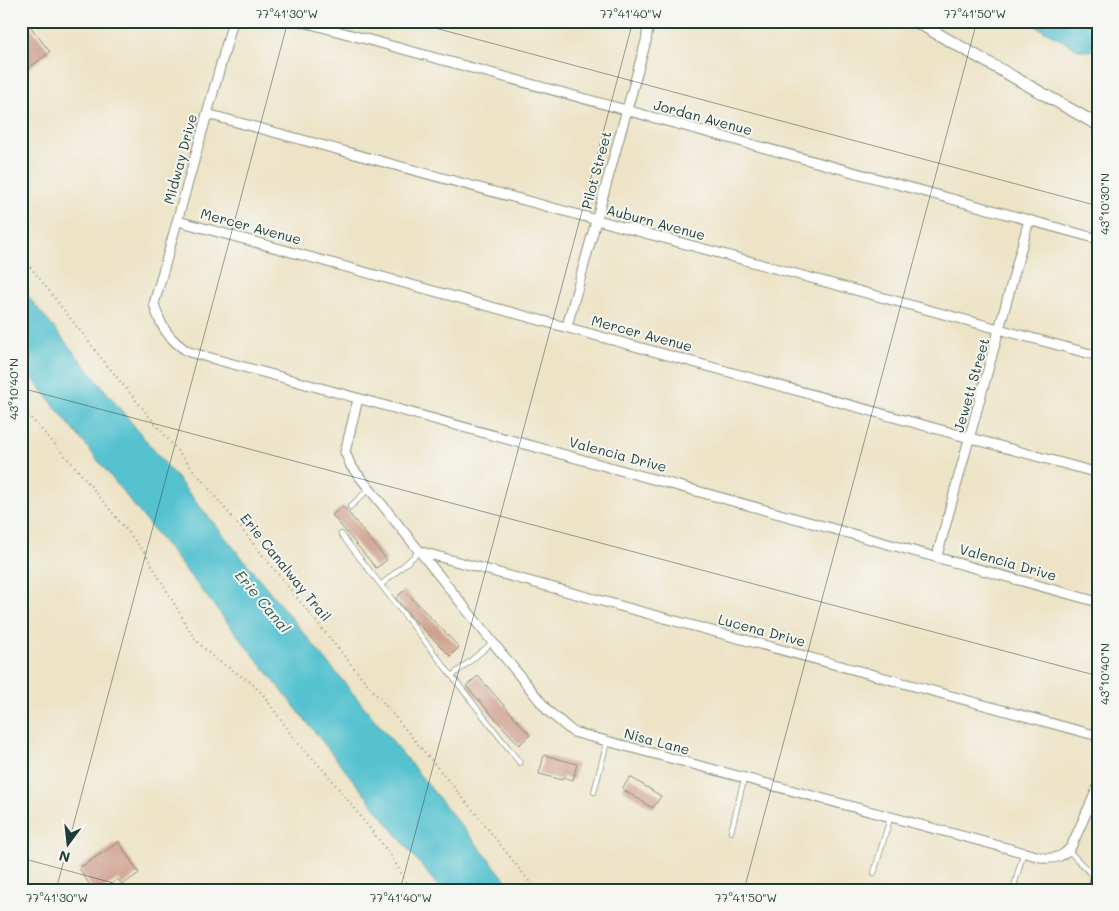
<svg xmlns="http://www.w3.org/2000/svg" width="1119" height="911" font-family="Mali,sans-serif">
	<style>
		.water { fill: #56c2d0; stroke: #3a8082 }
		.building { fill: #cc9b88 }
		.lines { fill: none; stroke-linecap: round; stroke-linejoin: round }
		.service-casing { stroke: #86907d; stroke-width: 6 }
		.minor-casing { stroke: #86907d; stroke-width: 11 }
		.tertiary-casing { stroke: #86907d; stroke-width: 13 }
		.path { stroke: #86907d; stroke-width: 2; stroke-dasharray: 1 4; stroke-linecap: butt }
		.service { stroke: #fff; stroke-width: 4.5 }
		.minor { stroke: #fff; stroke-width: 9 }
		.tertiary { stroke: #fff; stroke-width: 11 }
		.ticks { fill: none; stroke: #1f3d34; stroke-width: 1; stroke-opacity: 0.45 }
		.labels { text-anchor: middle; dominant-baseline: central; stroke-width: 4; stroke-linejoin: round; paint-order: stroke }
		.street-label { font-size: 14px; fill: #1f3d34; stroke: #f6f6f2 }
		.water-label { font-size: 15px; font-style: italic; fill: #2d5e5b; stroke: #f6f6f2 }
		.neatline { fill: none; stroke: #1f3d34; stroke-width: 2 }
		.ticks-label { font-size: 12px; text-anchor: middle; fill: #1f3d34 }
	</style>
	<rect width="100%" height="100%" fill="#f6f6f2"/>
	<filter id="ink" filterUnits="userSpaceOnUse"><feTurbulence type="fractalNoise" baseFrequency=".02" numOctaves="2"/><feDisplacementMap in="SourceGraphic" scale="10" xChannelSelector="R" yChannelSelector="G"/><feConvolveMatrix kernelMatrix="1 2 1 2 8 2 1 2 1" color-interpolation-filters="sRGB"/></filter>
	<filter id="wash" filterUnits="userSpaceOnUse"><feTurbulence type="fractalNoise" baseFrequency=".0096" numOctaves="4" result="noise"/><feDisplacementMap in="SourceGraphic" scale="20" xChannelSelector="R" yChannelSelector="G"/><feGaussianBlur stdDeviation="1.12" result="paint"/><feColorMatrix in="noise" values="0 0 0 0 0 0 0 0 0 0 0 0 0 0 0 0 0 1.4 0 .05"/><feComposite in="paint" operator="in"/></filter>
	<g filter="url(#wash)">
		<rect width="100%" height="100%" fill="#ede3c6"/>
		<!-- water -->
		<g class="water">
			<polygon points="1027,21 1098,21 1091,51 1079,50"/>
			<polygon points="21,288 22,289 514,890 441,890 21,364"/>
		</g>
		<g id="blocks">
			<!-- building -->
			<g class="building">
				<polygon points="21,21 26,21 50,52 21,74"/>
				<polygon points="343,506 387,560 376,568 332,515"/>
				<polygon points="404,590 459,647 450,656 411,617 396,598"/>
				<polygon points="478,676 530,735 519,745 466,686"/>
				<polygon points="544,755 577,764 573,780 563,777 562,780 539,774"/>
				<polygon points="630,777 661,796 653,808 622,789"/>
				<polygon points="119,842 139,873 122,885 118,879 101,890 93,890 79,868"/>
			</g>
		</g>
	</g>
	<g filter="url(#ink)">
		<use href="#blocks" fill-opacity="0" stroke="#86907d" stroke-width="1"/>
		<g class="lines">
			<!-- service casing -->
			<g class="service-casing">
				<g id="service">
					<polyline points="350,507 369,489"/>
					<polyline points="341,534 520,763"/>
					<polyline points="381,585 419,552"/>
					<polyline points="452,676 492,643"/>
					<polyline points="594,792 607,742"/>
					<polyline points="731,832 744,779"/>
					<polyline points="1068,850 1098,881"/>
					<polyline points="874,873 890,818"/>
					<polyline points="1013,890 1023,854"/>
				</g>
			</g>
			<!-- minor casing -->
			<g class="minor-casing">
				<g id="minor">
					<path d="M233,21L154,304C160,326 169,340 189,352C491,437 796,516 1098,602"/>
					<polyline points="300,21 1098,239"/>
					<polyline points="207,114 1098,356"/>
					<polyline points="178,221 1098,473"/>
					<polyline points="567,326 646,41 649,21"/>
					<path d="M358,399L345,452L351,466L548,711L573,732L1044,858C1057,859 1063,856 1071,847L1098,787"/>
					<polyline points="418,551 1098,736"/>
					<polyline points="937,556 1029,220"/>
				</g>
			</g>
			<!-- tertiary casing -->
			<g class="tertiary-casing">
				<polyline id="tertiary" points="915,21 1098,125"/>
			</g>
			<!-- path -->
			<g class="path">
				<polyline points="21,255 106,364 214,495 340,651 477,815 536,890"/>
				<polyline points="21,407 77,469 145,553 194,638 215,659 249,681 262,693 295,740 327,774 390,854 411,890"/>
			</g>
			<!-- service -->
			<use href="#service" class="service"/>
			<!-- minor -->
			<use href="#minor" class="minor"/>
			<!-- tertiary -->
			<use href="#tertiary" class="tertiary"/>
		</g>
	</g>
	<!-- ticks -->
	<path class="ticks" d="M409,21L1098,206M21,388L1098,676M21,858L139,890M56,890L288,21M400,890L633,21M744,890L977,21M1088,890L1098,855"/>
	<g class="labels">
		<!-- street labels -->
		<g class="street-label">
			<text transform="translate(703 117) rotate(15)">Jordan Avenue</text>
			<text transform="translate(180 159) rotate(-75)">Midway Drive</text>
			<text transform="translate(596 170) rotate(-75)">Pilot Street</text>
			<text transform="translate(656 222) rotate(15)">Auburn Avenue</text>
			<text transform="translate(251 226) rotate(15)">Mercer Avenue</text>
			<text transform="translate(642 333) rotate(15)">Mercer Avenue</text>
			<text transform="translate(971 385) rotate(-74)">Jewett Street</text>
			<text transform="translate(618 454) rotate(15)">Valencia Drive</text>
			<text transform="translate(1008 562) rotate(16)">Valencia Drive</text>
			<text transform="translate(286 567) rotate(51)">Erie Canalway Trail</text>
			<text transform="translate(762 630) rotate(15)">Lucena Drive</text>
			<text transform="translate(657 741) rotate(15)">Nisa Lane</text>
		</g>
		<!-- water labels -->
		<g class="water-label">
			<text transform="translate(263 601) rotate(50)">Erie Canal</text>
		</g>
	</g>
	<!-- margin -->
	<rect width="1119" height="911" fill="none" stroke="#f6f6f2" stroke-width="55"/>
	<!-- north arrow -->
	<g transform="translate(68 844) rotate(195)" stroke="#f6f6f2" stroke-width="4" paint-order="stroke">
	<path d="M0-4L9 19L0 12L-9 19Z" fill="#1f3d34"/>
	<text y="-8" font-size="14" font-weight="bold" text-anchor="middle" fill="#1f3d34">N</text>
	</g>
	<rect x="28" y="28" width="1064" height="856" class="neatline"/>
	<g class="ticks-label">
		<text x="287" y="18">77°41'30"W</text>
		<text x="631" y="18">77°41'40"W</text>
		<text x="975" y="18">77°41'50"W</text>
		<text transform="translate(1105 204) rotate(-90)" y="4">43°10'30"N</text>
		<text transform="translate(14 389) rotate(-90)" y="4">43°10'40"N</text>
		<text transform="translate(1105 674) rotate(-90)" y="4">43°10'40"N</text>
		<text x="57" y="902">77°41'30"W</text>
		<text x="401" y="902">77°41'40"W</text>
		<text x="746" y="902">77°41'50"W</text>
	</g>
</svg>
